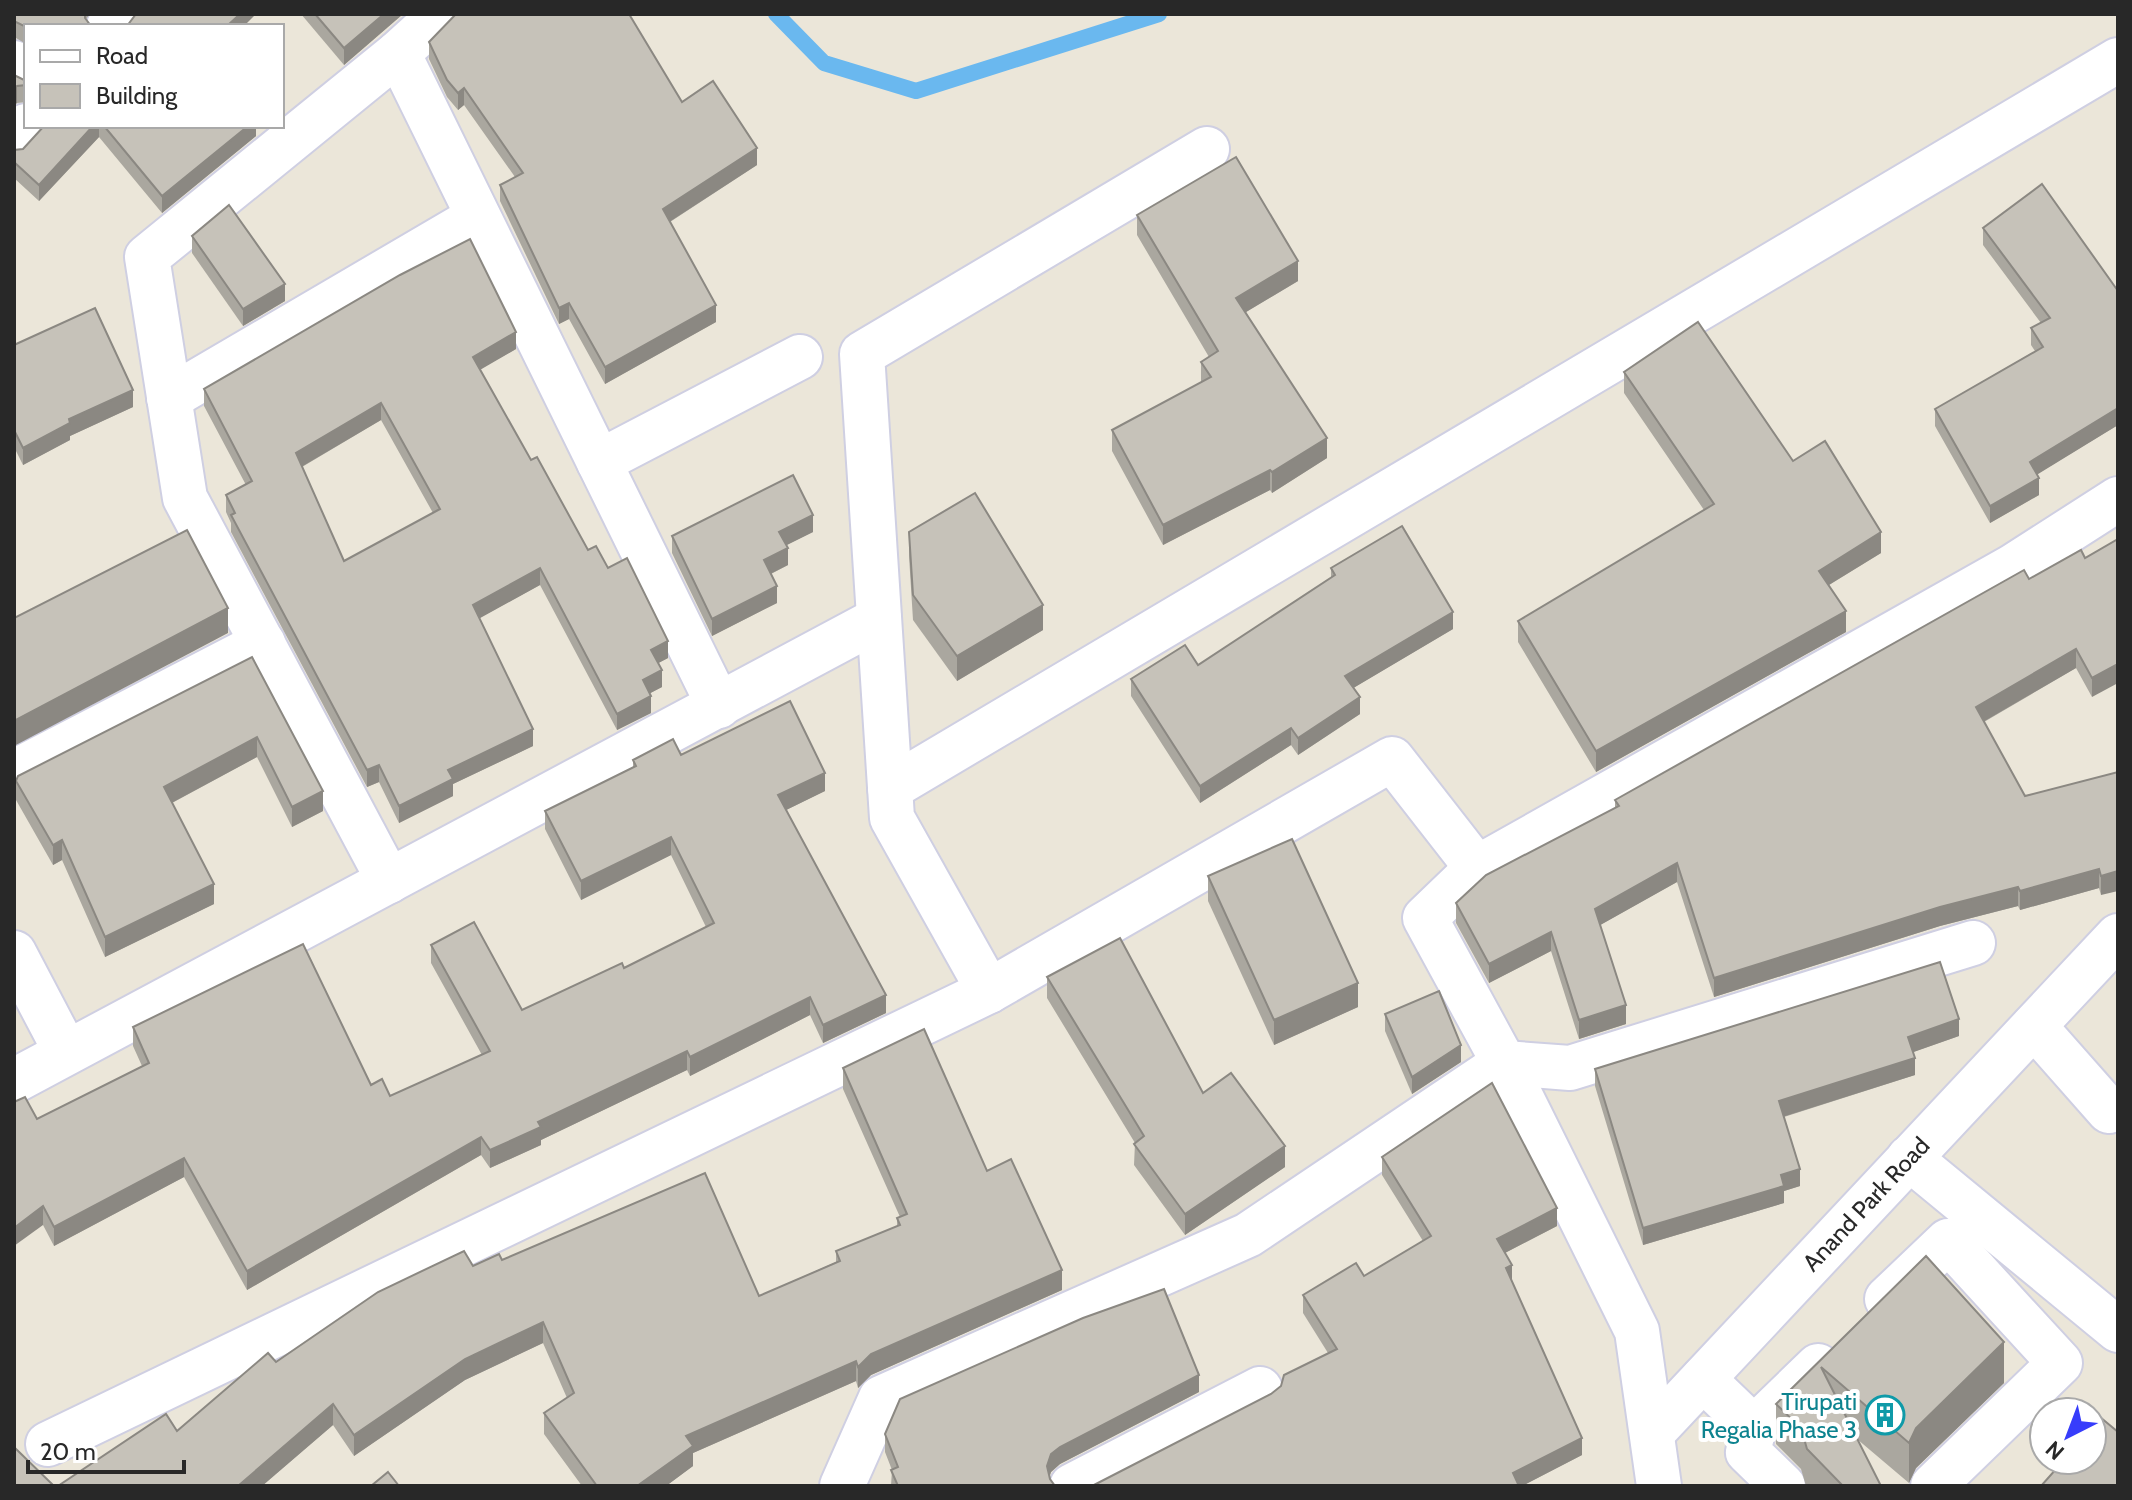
<svg xmlns="http://www.w3.org/2000/svg" width="2132" height="1500" font-family="Cabin,sans-serif">
	<style>
		.lines { fill: none; stroke-linecap: round; stroke-linejoin: round }
		.stream { stroke: #6ab8ef; stroke-width: 16 }
		.minor-casing { stroke: #cfcfe2; stroke-width: 48 }
		.minor { stroke: #fff; stroke-width: 44 }
		.wall { fill: #aaa79f; fill-rule: evenodd }
		.shaded-wall { fill: #8b8882 }
		.building { fill: #c6c2b9; stroke: #8b8882; stroke-width: 2; fill-rule: evenodd }
		.labels { text-anchor: middle; dominant-baseline: central; stroke-width: 8; stroke-linejoin: round; paint-order: stroke }
		.street-label { font-size: 24px; fill: #282828; stroke: #fff }
		.culture-label { font-size: 24px; fill: #0d838f; stroke: #fff; text-anchor: end }
	</style>
	<rect width="100%" height="100%" fill="#ebe6d9"/>
	<g class="lines">
		<!-- stream -->
		<polyline class="stream" points="776,14 824,63 916,91 1159,14"/>
		<!-- minor casing -->
		<g class="minor-casing">
			<g id="minor">
				<polyline points="109,26 120,14"/>
				<polyline points="398,53 441,14"/>
				<polyline points="14,63 26,72"/>
				<polyline points="14,142 26,126"/>
				<polyline points="169,398 478,217"/>
				<polyline points="599,462 800,357"/>
				<polyline points="14,772 263,643"/>
				<polyline points="890,788 2118,60"/>
				<polyline points="389,881 185,498 147,257 398,53 719,706"/>
				<polyline points="14,953 66,1052"/>
				<polyline points="989,991 892,818 862,354 1207,149"/>
				<polyline points="2034,1026 2109,1111"/>
				<polyline points="14,1081 879,619"/>
				<polyline points="1909,1158 2118,1330"/>
				<polyline points="1887,1299 1948,1241 2060,1363 1933,1486"/>
				<polyline points="1703,1379 1754,1428"/>
				<polyline points="1652,1433 2118,936"/>
				<polyline points="48,1444 989,991 1392,759 1477,868"/>
				<polyline points="842,1486 881,1398 1248,1235 1504,1063 1570,1068 1973,943"/>
				<polyline points="1072,1486 1260,1389"/>
				<polyline points="1659,1486 1637,1331 1504,1063 1425,918 1477,868 2012,567 2118,499"/>
				<polyline points="1783,1486 1748,1452 1754,1428 1818,1366"/>
			</g>
		</g>
		<!-- minor -->
		<use href="#minor" class="minor"/>
	</g>
	<!-- wall -->
	<g class="wall">
		<polygon points="14,14 90,14 86,19 26,26 26,44 16,38 14,39"/>
		<polygon points="301,14 403,14 344,65"/>
		<polygon points="429,42 682,102 757,165 670,222 716,322 605,384 569,319 559,324 500,201 500,185 515,177 464,105 458,110 447,97 429,59"/>
		<polygon points="14,75 24,80 26,80 26,102 17,103 14,105"/>
		<polygon points="44,126 256,126 256,136 162,213 99,137 39,201 14,178 14,150 23,149"/>
		<polygon points="1137,215 1298,281 1246,312 1327,458 1272,493 1270,490 1163,545 1112,451 1112,430 1201,383 1201,362 1209,357 1137,235"/>
		<polygon points="1983,228 2118,291 2118,425 2037,474 2039,495 1990,523 1935,426 1935,409 2035,351 2031,345 2031,328 2041,323 1983,245"/>
		<polygon points="192,236 285,301 243,326 192,253"/>
		<polygon points="14,345 133,407 70,436 70,440 23,465 14,447"/>
		<path d="M516,349L480,369L531,460L588,550L608,568L668,658L658,663L662,687L650,693L651,713L617,730L540,585L479,618L533,746L453,784V796L399,823L379,782L367,787L231,532V523L226,512V495L246,485L204,406V389ZM381,420L433,513L344,561L302,467Z"/>
		<polygon points="1624,372 1793,461 1881,553 1829,585 1846,632 1596,772 1518,642 1518,621 1704,510 1624,393"/>
		<polygon points="813,532 786,545 788,565 771,574 777,603 712,636 672,553 672,536"/>
		<polygon points="909,532 1043,630 957,681 913,620 909,556"/>
		<polygon points="2118,539 2092,697 2076,668 1984,722 2025,796 2118,772 2101,895 2099,888 2020,910 2018,906 1940,926 1714,997 1677,882 1600,925 1626,1024 1579,1039 1551,951 1489,983 1456,923 1456,903 1615,808 1615,800 2029,579 2085,558"/>
		<polygon points="1331,568 1453,629 1353,688 1360,714 1298,755 1291,745 1200,803 1131,696 1131,679 1198,665 1331,578"/>
		<polygon points="252,657 323,811 292,827 257,757 172,803 214,904 105,957 62,860 53,865 16,800 16,781"/>
		<polygon points="681,755 825,791 786,810 886,1013 823,1043 810,1015 690,1076 687,1070 541,1140 541,1145 490,1168 481,1155 247,1290 184,1177 54,1246 43,1225 37,1119 142,1066 133,1046 133,1027 371,1085 390,1096 482,1055 431,963 431,945 522,1010 624,968 706,927 671,855 581,900 545,829 545,811 633,767 633,760"/>
		<polygon points="1208,876 1358,1007 1274,1045 1208,901"/>
		<polygon points="1047,977 1203,1093 1285,1167 1185,1235 1134,1165 1135,1143 1047,998"/>
		<polygon points="1385,1014 1461,1062 1412,1094 1385,1031"/>
		<polygon points="1959,1036 1913,1052 1915,1075 1784,1117 1800,1186 1784,1191 1784,1203 1643,1245 1595,1086 1595,1069"/>
		<polygon points="843,1068 987,1171 1062,1290 871,1375 858,1388 856,1381 693,1453 693,1466 666,1486 582,1486 544,1434 544,1413 567,1398 543,1343 465,1380 354,1456 333,1425 262,1486 58,1486 177,1431 276,1362 473,1266 502,1260 759,1296 836,1262 836,1251 897,1226 897,1218 900,1217 843,1089"/>
		<polygon points="1382,1157 1557,1226 1505,1253 1512,1281 1582,1455 1522,1486 1092,1486 1271,1394 1328,1353 1303,1313 1303,1295 1364,1276 1423,1241 1382,1175"/>
		<polygon points="1926,1256 2004,1383 1916,1468 1909,1483 1857,1439 1881,1486 1806,1486 1801,1469 1776,1444 1776,1404"/>
		<polygon points="1199,1392 1060,1464 1051,1472 1049,1478 1055,1486 891,1486 892,1470 885,1452 885,1434"/>
	</g>
	<!-- shaded-wall -->
	<g class="shaded-wall">
		<polygon points="240,14 256,14 244,26 227,26"/>
		<polygon points="384,14 403,14 344,65 344,48"/>
		<polygon points="17,86 17,103 14,105 14,88"/>
		<polygon points="464,88 464,105 458,110 458,93"/>
		<polygon points="93,126 99,126 99,137 39,201 39,185"/>
		<polygon points="248,126 256,126 256,136 162,213 162,196"/>
		<polygon points="757,148 757,165 663,226 663,209"/>
		<polygon points="1298,261 1298,281 1236,318 1236,298"/>
		<polygon points="285,284 285,301 243,326 243,309"/>
		<polygon points="569,303 569,319 559,324 559,308"/>
		<polygon points="716,305 716,322 605,384 605,367"/>
		<polygon points="516,332 516,349 473,374 473,357"/>
		<polygon points="133,390 133,407 70,436 70,440 23,465 23,448 69,419"/>
		<polygon points="381,403 381,420 296,470 296,453"/>
		<polygon points="2118,408 2118,425 2030,479 2030,462"/>
		<polygon points="1327,438 1327,458 1272,493 1272,472"/>
		<polygon points="1270,470 1270,490 1163,545 1163,525"/>
		<polygon points="2039,478 2039,495 1990,523 1990,506"/>
		<polygon points="813,515 813,532 779,549 779,532"/>
		<polygon points="1881,532 1881,553 1819,591 1819,571"/>
		<polygon points="788,548 788,565 764,577 764,560"/>
		<polygon points="540,568 540,585 473,622 473,605"/>
		<polygon points="777,586 777,603 712,636 712,619"/>
		<polygon points="1043,605 1043,630 957,681 957,656"/>
		<polygon points="228,608 228,633 14,746 14,721"/>
		<polygon points="1846,611 1846,632 1596,772 1596,751"/>
		<polygon points="1453,612 1453,629 1345,693 1345,676"/>
		<polygon points="668,641 668,658 651,667 651,650"/>
		<polygon points="2076,649 2076,668 1976,726 1976,707"/>
		<polygon points="2118,664 2118,683 2092,697 2092,678"/>
		<polygon points="662,670 662,687 643,697 643,680"/>
		<polygon points="651,696 651,713 617,730 617,714"/>
		<polygon points="1360,697 1360,714 1298,755 1298,738"/>
		<polygon points="1291,728 1291,745 1200,803 1200,786"/>
		<polygon points="533,729 533,746 453,784 453,796 399,823 399,806 448,770"/>
		<polygon points="257,737 257,757 164,807 164,787"/>
		<polygon points="379,765 379,782 367,787 367,770"/>
		<polygon points="825,773 825,791 778,814 778,795"/>
		<polygon points="323,791 323,811 292,827 292,807"/>
		<polygon points="671,837 671,855 581,900 581,881"/>
		<polygon points="62,840 62,860 53,865 53,845"/>
		<polygon points="1677,863 1677,882 1595,928 1595,909"/>
		<polygon points="2099,869 2099,888 2020,910 2020,891"/>
		<polygon points="2118,871 2118,891 2101,895 2101,876"/>
		<polygon points="214,884 214,904 105,957 105,937"/>
		<polygon points="2018,887 2018,906 1940,926 1714,997 1714,978 1940,907"/>
		<polygon points="1551,932 1551,951 1489,983 1489,964"/>
		<polygon points="1358,983 1358,1007 1274,1045 1274,1020"/>
		<polygon points="886,995 886,1013 823,1043 823,1025"/>
		<polygon points="810,997 810,1015 690,1076 690,1057"/>
		<polygon points="1626,1005 1626,1024 1579,1039 1579,1020"/>
		<polygon points="1959,1019 1959,1036 1908,1054 1908,1037"/>
		<polygon points="1461,1045 1461,1062 1412,1094 1412,1077"/>
		<polygon points="687,1051 687,1070 541,1140 541,1145 490,1168 490,1150 538,1122"/>
		<polygon points="1915,1058 1915,1075 1779,1118 1779,1101"/>
		<polygon points="481,1137 481,1155 247,1290 247,1271"/>
		<polygon points="1285,1146 1285,1167 1185,1235 1185,1214"/>
		<polygon points="184,1158 184,1177 54,1246 54,1227"/>
		<polygon points="1800,1169 1800,1186 1784,1191 1784,1203 1643,1245 1643,1228 1781,1175"/>
		<polygon points="43,1206 43,1225 14,1246 14,1228"/>
		<polygon points="1557,1208 1557,1226 1497,1257 1497,1239"/>
		<polygon points="1512,1265 1512,1282 1506,1268"/>
		<polygon points="1062,1270 1062,1290 871,1375 858,1388 858,1367 871,1354"/>
		<polygon points="543,1322 543,1343 465,1380 354,1456 354,1435 465,1359"/>
		<polygon points="2004,1342 2004,1383 1916,1468 1909,1483 1909,1443 1916,1428"/>
		<polygon points="856,1361 856,1381 693,1453 693,1466 666,1486 637,1486 686,1436"/>
		<polygon points="1199,1375 1199,1392 1060,1464 1051,1472 1047,1484 1047,1466 1051,1454 1060,1447"/>
		<polygon points="333,1404 333,1425 262,1486 238,1486"/>
		<polygon points="1582,1438 1582,1455 1522,1486 1513,1486 1513,1473"/>
	</g>
	<!-- building -->
	<g class="building">
		<polygon points="14,14 85,14 85,18 91,26 26,26 26,27 16,22 14,22"/>
		<polygon points="136,14 240,14 227,26 127,26"/>
		<polygon points="315,14 384,14 344,48"/>
		<polygon points="456,14 629,14 682,102 713,81 757,148 663,209 716,305 605,367 569,303 559,308 500,185 523,173 464,88 458,93 447,80 429,42"/>
		<polygon points="14,75 24,80 26,80 26,85 17,86 14,88"/>
		<polygon points="44,126 93,126 39,185 14,162 14,150 23,149"/>
		<polygon points="104,126 248,126 162,196"/>
		<polygon points="1236,157 1298,261 1236,298 1327,438 1272,472 1270,470 1163,525 1112,430 1211,377 1201,362 1218,351 1137,215"/>
		<polygon points="2042,184 2118,291 2118,408 2030,462 2039,478 1990,506 1935,409 2043,347 2031,328 2050,318 1983,228"/>
		<polygon points="229,205 285,284 243,309 192,236"/>
		<path d="M470,239L516,332L473,357L531,460L537,457L588,550L596,546L608,568L627,558L668,641L651,650L662,670L643,680L651,696L617,714L540,568L473,605L533,729L448,770L453,779L399,806L379,765L367,770L231,515L235,513L226,495L252,481L204,389L400,275ZM381,403L440,509L344,561L296,453Z"/>
		<polygon points="95,308 133,390 69,419 70,423 23,448 14,430 14,345"/>
		<polygon points="1698,322 1793,461 1825,441 1881,532 1819,571 1846,611 1596,751 1518,621 1714,504 1624,372"/>
		<polygon points="793,475 813,515 779,532 788,548 764,560 777,586 712,619 672,536"/>
		<polygon points="975,493 1043,605 957,656 913,595 909,532"/>
		<polygon points="1402,526 1453,612 1345,676 1360,697 1298,738 1291,728 1200,786 1131,679 1185,645 1198,665 1335,575 1331,568"/>
		<polygon points="187,530 228,608 14,721 14,618"/>
		<polygon points="2118,539 2118,664 2092,678 2076,649 1976,707 2025,796 2118,772 2118,871 2101,876 2099,869 2020,891 2018,887 1940,907 1714,978 1677,863 1595,909 1626,1005 1579,1020 1551,932 1489,964 1456,903 1486,875 1619,806 1615,800 2024,570 2029,579 2081,550 2085,558"/>
		<polygon points="252,657 323,791 292,807 257,737 164,787 214,884 105,937 62,840 53,845 16,781 18,776"/>
		<polygon points="790,701 825,773 778,795 886,995 823,1025 810,997 690,1057 687,1051 538,1122 541,1127 490,1150 481,1137 247,1271 184,1158 54,1227 43,1206 14,1228 14,1102 25,1097 37,1119 149,1063 133,1027 303,944 371,1085 382,1079 390,1096 490,1051 431,945 474,922 522,1010 622,963 624,968 714,923 671,837 581,881 545,811 636,766 633,760 673,739 681,755"/>
		<polygon points="1292,839 1358,983 1274,1020 1208,876"/>
		<polygon points="1120,938 1203,1093 1231,1073 1285,1146 1185,1214 1134,1144 1144,1136 1047,977"/>
		<polygon points="1940,962 1959,1019 1908,1037 1915,1058 1779,1101 1800,1169 1781,1175 1784,1186 1643,1228 1595,1069"/>
		<polygon points="1439,991 1461,1045 1412,1077 1385,1014"/>
		<polygon points="924,1029 987,1171 1011,1159 1062,1270 871,1354 858,1367 856,1361 686,1436 693,1446 637,1486 597,1486 544,1413 574,1393 543,1322 465,1359 354,1435 333,1404 238,1486 58,1486 166,1414 177,1431 268,1353 276,1362 378,1292 464,1251 473,1266 499,1254 502,1260 705,1173 759,1296 840,1261 836,1251 900,1225 897,1218 907,1214 843,1068"/>
		<polygon points="1492,1083 1557,1208 1497,1239 1512,1265 1506,1268 1582,1438 1513,1473 1519,1486 1092,1486 1271,1394 1281,1386 1284,1375 1337,1349 1303,1295 1356,1263 1364,1276 1431,1236 1382,1157"/>
		<polygon points="1926,1256 2004,1342 1916,1428 1909,1443 1821,1367 1881,1486 1843,1486 1807,1449 1801,1428 1776,1404"/>
		<polygon points="1164,1289 1199,1375 1060,1447 1051,1454 1047,1466 1050,1479 1055,1486 898,1486 891,1470 898,1467 885,1434 900,1399 1083,1318"/>
		<polygon points="2100,1417 2118,1432 2118,1486 2041,1486 2064,1460 2092,1460 2092,1427"/>
		<polygon points="14,1447 54,1486 14,1486"/>
		<polygon points="388,1472 399,1486 371,1486"/>
	</g>
	<!-- icons -->
	<defs>
		<g id="building-ring" transform="scale(2)"><circle r="9.5" fill="#fff" stroke="#0f9aa8" stroke-width="1.5"/><path d="M-4-6H4V6H1V3H-1V6H-4ZM-2.5-4.3h1.7v1.8h-1.7ZM.8-4.3h1.7v1.8H.8ZM-2.5-1h1.7V.8h-1.7ZM.8-1h1.7V.8H.8Z" fill="#0f9aa8"/></g>
	</defs>
	<g fill-rule="evenodd">
		<use href="#building-ring" x="1885" y="1415"/>
	</g>
	<g class="labels">
		<!-- street labels -->
		<g class="street-label">
			<text transform="translate(1866 1204) rotate(-47)">Anand Park Road</text>
		</g>
		<!-- culture labels -->
		<g class="culture-label">
			<text x="1857" y="1401">Tirupati<tspan x="1857" dy="28">Regalia Phase 3</tspan></text>
		</g>
	</g>
	<!-- border -->
	<rect width="2132" height="1500" fill="none" stroke="#282828" stroke-width="32"/>
	<!-- legend -->
	<rect x="24" y="24" width="260" height="104" fill="#ffffff" stroke="#a9a9a9" stroke-width="2"/>
	<rect x="40" y="50" width="40" height="12" fill="#ffffff" stroke="#a9a9a9" stroke-width="2"/>
	<text x="96" y="64" font-size="24" fill="#282828">Road</text>
	<rect x="40" y="84" width="40" height="24" fill="#c6c2b9" stroke="#a9a9a9" stroke-width="2"/>
	<text x="96" y="104" font-size="24" fill="#282828">Building</text>
	<!-- north arrow -->
	<g transform="translate(2068 1436) rotate(222)"><circle r="38" fill="#ffffff" stroke="#a9a9a9" stroke-width="2"/>
	<path d="M0-6L14 30L0 20L-14 30Z" fill="#373dfb"/>
	<text y="-12" font-size="22" font-weight="bold" text-anchor="middle" fill="#282828">N</text>
	</g>
	<!-- scale -->
	<path d="M28 1460v12h156v-12" fill="none" stroke="#282828" stroke-width="4"/>
	<text x="40" y="1460" font-size="24" fill="#282828" stroke="#ffffff" stroke-width="6" paint-order="stroke">20 m</text>
</svg>
